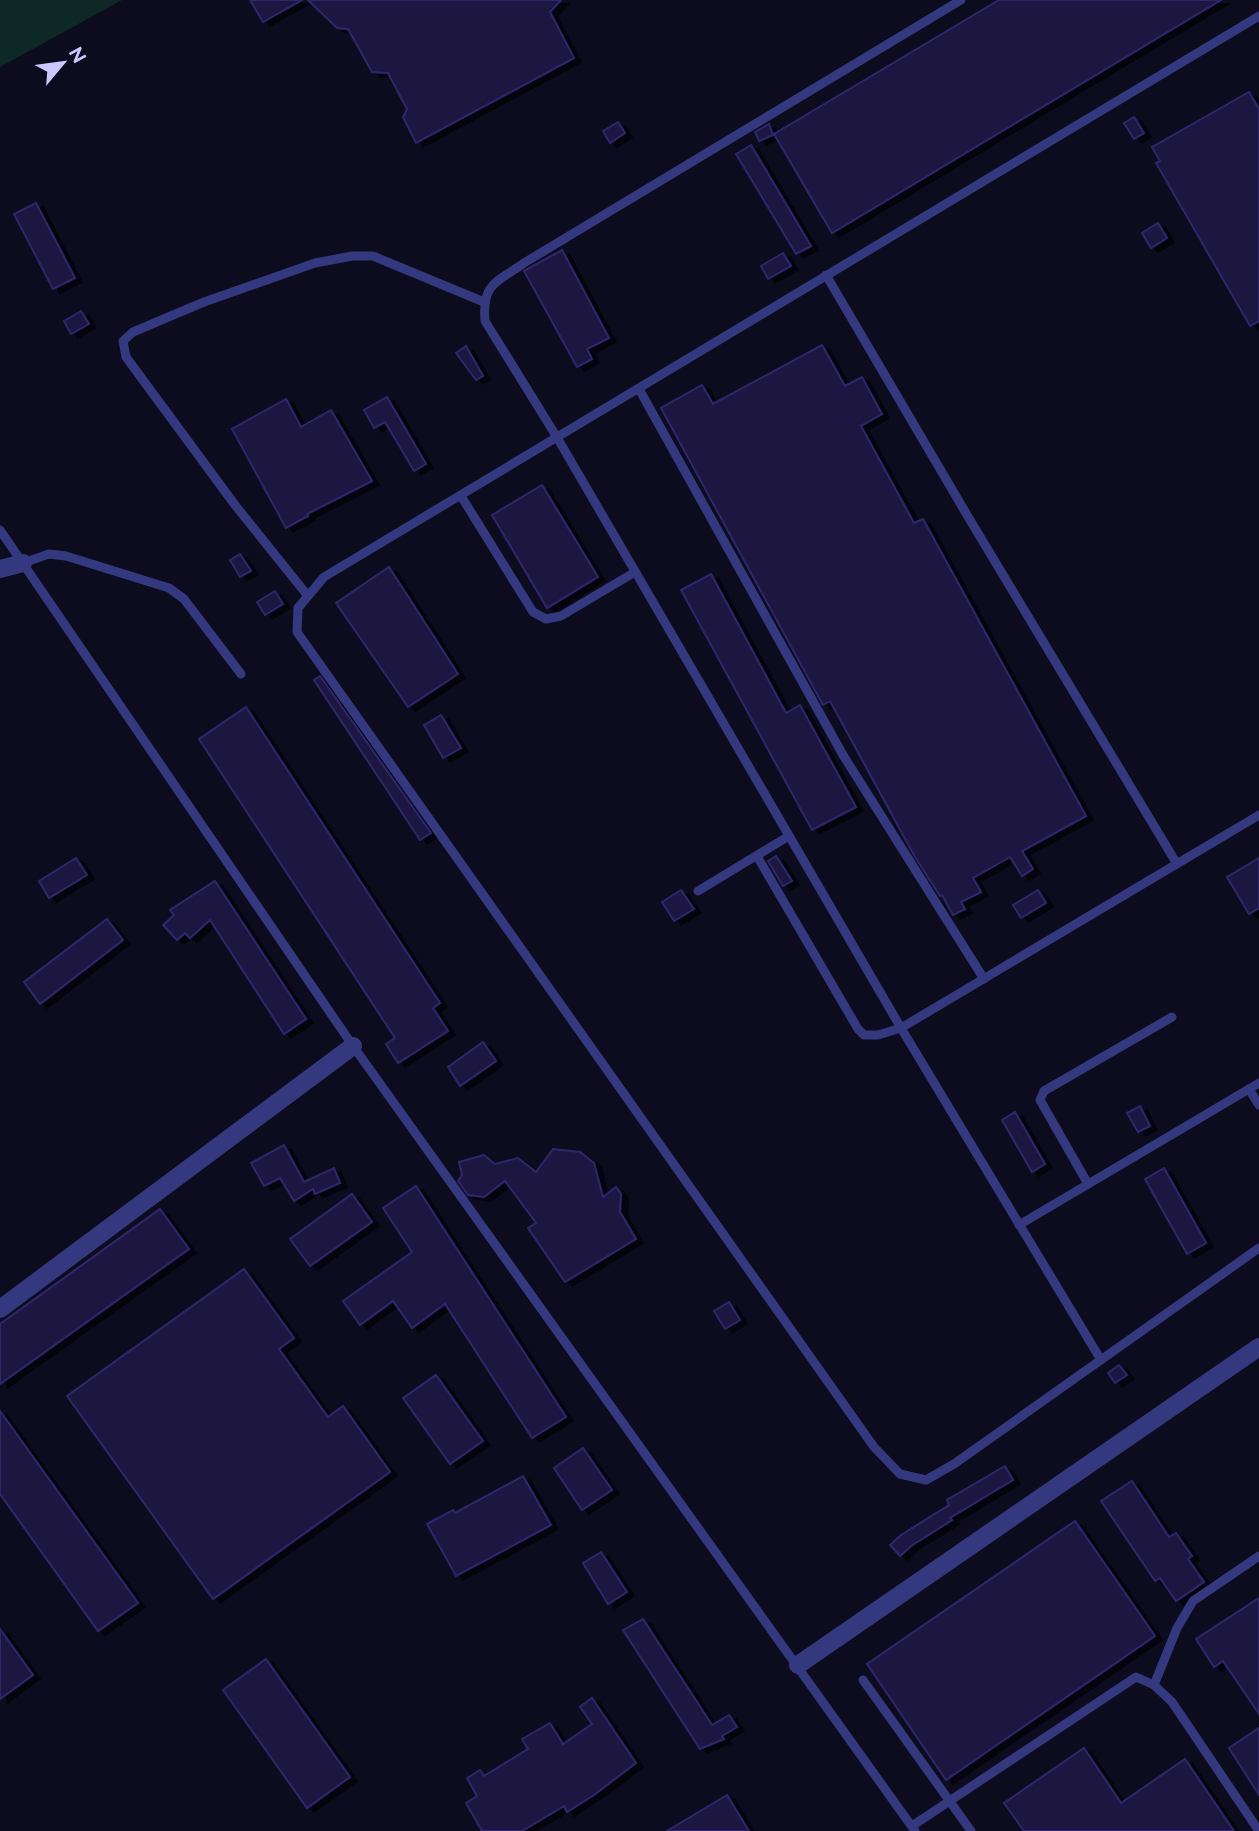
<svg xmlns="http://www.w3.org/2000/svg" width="1259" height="1831" font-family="Raleway,sans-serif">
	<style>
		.grass { fill: #0e2825 }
		.building { fill: #1b1740; stroke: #2f286d; stroke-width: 2; filter: url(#shadow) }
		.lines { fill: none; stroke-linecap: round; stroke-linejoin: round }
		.lane { stroke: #34387f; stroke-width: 9 }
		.street { stroke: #34387f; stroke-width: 18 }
	</style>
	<defs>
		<filter id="shadow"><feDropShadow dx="7" dy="4" stdDeviation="0" flood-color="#0009"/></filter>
	</defs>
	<rect width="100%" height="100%" fill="#0d0b1e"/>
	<!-- grass -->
	<polygon class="grass" points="0,0 122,0 0,67"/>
	<!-- building -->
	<g class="building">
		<polygon points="250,0 302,0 263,22"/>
		<polygon points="308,0 561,0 550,12 574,58 416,143 403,117 407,109 388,73 372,72 348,29 337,28"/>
		<polygon points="999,0 1221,0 832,233 774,134"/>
		<polygon points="1249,92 1259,109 1259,321 1250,326 1156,163 1160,161 1152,147"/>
		<polygon points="1134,117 1144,133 1134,139 1124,123"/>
		<polygon points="618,122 625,133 610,143 603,131"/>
		<polygon points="769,124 773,135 759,141 755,132"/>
		<polygon points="751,145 811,246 796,254 736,154"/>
		<polygon points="36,203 75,278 53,289 14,214"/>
		<polygon points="1158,223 1167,238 1151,248 1142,233"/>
		<polygon points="562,250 609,338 587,349 592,359 577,367 524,271"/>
		<polygon points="783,253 791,266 768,279 761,266"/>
		<polygon points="81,311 89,324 71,334 64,321"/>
		<polygon points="822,345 845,386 862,377 882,414 861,426 914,523 923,519 1086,816 1022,851 1033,869 1022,876 1010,857 973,878 981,892 961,902 965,909 953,915 942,895 940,896 915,857 830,701 823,705 661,408 702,385 713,404"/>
		<polygon points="466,346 483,376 476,380 456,353"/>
		<polygon points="387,397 426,464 414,471 385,422 374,428 364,410"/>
		<polygon points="286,399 301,427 331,410 372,481 307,514 308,516 286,528 232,429"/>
		<polygon points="542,485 598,577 547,608 492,515"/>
		<polygon points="240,554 251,571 240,577 230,560"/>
		<polygon points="389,567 458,674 408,707 336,603"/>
		<polygon points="711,574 786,713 800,705 856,807 812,830 681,590"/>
		<polygon points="275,591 283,604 265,615 257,602"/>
		<polygon points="320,676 431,833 420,840 314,680"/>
		<polygon points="246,707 440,1003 433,1008 448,1031 398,1063 386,1044 395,1038 199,739"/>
		<polygon points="441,715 461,748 443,758 424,725"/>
		<polygon points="776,856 792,881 783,886 768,861"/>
		<polygon points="76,858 87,875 49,898 39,881"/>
		<polygon points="1259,858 1259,908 1249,914 1227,877"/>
		<polygon points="215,881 306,1019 284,1034 210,920 190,938 185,933 177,940 163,925 174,915 170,910"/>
		<polygon points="681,890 694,909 674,921 662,902"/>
		<polygon points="1038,890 1046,903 1021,918 1013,905"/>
		<polygon points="107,919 123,940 40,1004 24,982"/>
		<polygon points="483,1042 496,1061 460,1086 448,1067"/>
		<polygon points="1140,1106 1150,1126 1138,1132 1127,1113"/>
		<polygon points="1015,1112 1045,1164 1032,1172 1002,1120"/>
		<polygon points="284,1145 304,1182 334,1168 340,1183 315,1194 313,1189 294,1201 280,1178 264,1186 251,1163"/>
		<polygon points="553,1149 580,1152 594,1163 603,1197 616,1187 621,1194 620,1212 636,1239 565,1282 528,1228 536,1223 505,1181 484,1197 468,1195 458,1181 462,1175 459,1162 484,1155 495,1164 518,1158 536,1172"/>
		<polygon points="1164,1168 1206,1243 1187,1254 1145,1179"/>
		<polygon points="416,1186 566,1417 532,1438 445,1304 412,1328 393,1301 360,1325 343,1301 412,1252 383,1208"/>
		<polygon points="352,1194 372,1222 310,1266 290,1239"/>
		<polygon points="160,1209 189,1249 0,1384 0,1324"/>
		<polygon points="244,1269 294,1338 279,1349 328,1417 343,1406 390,1472 213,1599 67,1396"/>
		<polygon points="729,1302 740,1320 725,1329 714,1311"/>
		<polygon points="1119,1365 1127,1375 1115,1383 1108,1373"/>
		<polygon points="436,1375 483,1441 450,1464 403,1398"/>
		<polygon points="0,1411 138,1603 98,1631 0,1494"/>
		<polygon points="583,1448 612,1490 582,1510 554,1468"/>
		<polygon points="1005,1466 1013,1480 950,1518 952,1520 911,1546 900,1556 890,1545 901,1535 949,1505 947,1500"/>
		<polygon points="523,1476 551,1525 456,1576 427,1524 453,1510 455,1513"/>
		<polygon points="1132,1481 1169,1537 1176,1533 1192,1556 1188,1559 1204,1582 1176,1601 1160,1578 1155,1581 1101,1501"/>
		<polygon points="1075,1521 1155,1636 946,1780 867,1664"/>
		<polygon points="601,1552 627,1592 608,1604 583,1563"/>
		<polygon points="1259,1598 1259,1714 1223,1661 1214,1667 1196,1639"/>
		<polygon points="643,1619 712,1725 729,1715 737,1727 722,1736 724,1739 700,1749 623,1630"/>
		<polygon points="0,1629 33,1675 0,1699"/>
		<polygon points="266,1659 350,1777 307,1808 223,1690"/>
		<polygon points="592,1698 636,1763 594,1795 567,1812 564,1806 522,1831 482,1831 466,1803 477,1796 467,1778 480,1770 484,1776 528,1749 522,1739 550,1723 563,1744 592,1724 580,1707"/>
		<polygon points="1259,1728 1259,1795 1229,1748"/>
		<polygon points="1084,1748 1121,1803 1185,1759 1234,1831 1024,1831 1004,1803"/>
		<polygon points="727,1795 749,1831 667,1831"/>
	</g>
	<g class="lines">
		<!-- lane -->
		<g class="lane">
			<path d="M961,0L524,263C496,283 482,283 485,321L558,439L901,1028L1101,1360"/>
			<polyline points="1259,16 324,577 298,608 297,632 874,1447 900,1474 926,1480 954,1464 1259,1248"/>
			<polyline points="826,275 970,520 1177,864"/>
			<polyline points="639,389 843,755 984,979"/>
			<polyline points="461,496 533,612 546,619 561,616 635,572"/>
			<polyline points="0,530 353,1046 915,1831"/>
			<polyline points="23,563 49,554 66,556 169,588 184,599 241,674"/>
			<polyline points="308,596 235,505 126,357 123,341 133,332 204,302 315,263 352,256 373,256 484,302"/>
			<polyline points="757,856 858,1029 864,1035 878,1035 901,1028 1259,815"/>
			<polyline points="698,891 789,836"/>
			<polyline points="1249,1089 1259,1105"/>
			<polyline points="1088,1184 1040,1100 1044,1091 1172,1017"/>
			<polyline points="1019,1225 1259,1083"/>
			<polyline points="863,1680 971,1831"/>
			<polyline points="1154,1685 1177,1628 1193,1601 1259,1556"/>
			<polyline points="912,1826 1136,1677 1154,1685 1172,1702 1259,1831"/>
		</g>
		<!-- street -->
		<g class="street">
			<polyline points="0,569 23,563"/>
			<polyline points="0,1309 353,1046"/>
			<polyline points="798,1665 1259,1347"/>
		</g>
	</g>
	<!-- north arrow -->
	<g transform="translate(63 63) rotate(61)" stroke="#0d0b1e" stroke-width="5" paint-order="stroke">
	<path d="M0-5L12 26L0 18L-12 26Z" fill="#cac8ff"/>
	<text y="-10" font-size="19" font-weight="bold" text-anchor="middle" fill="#cac8ff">N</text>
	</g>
</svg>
